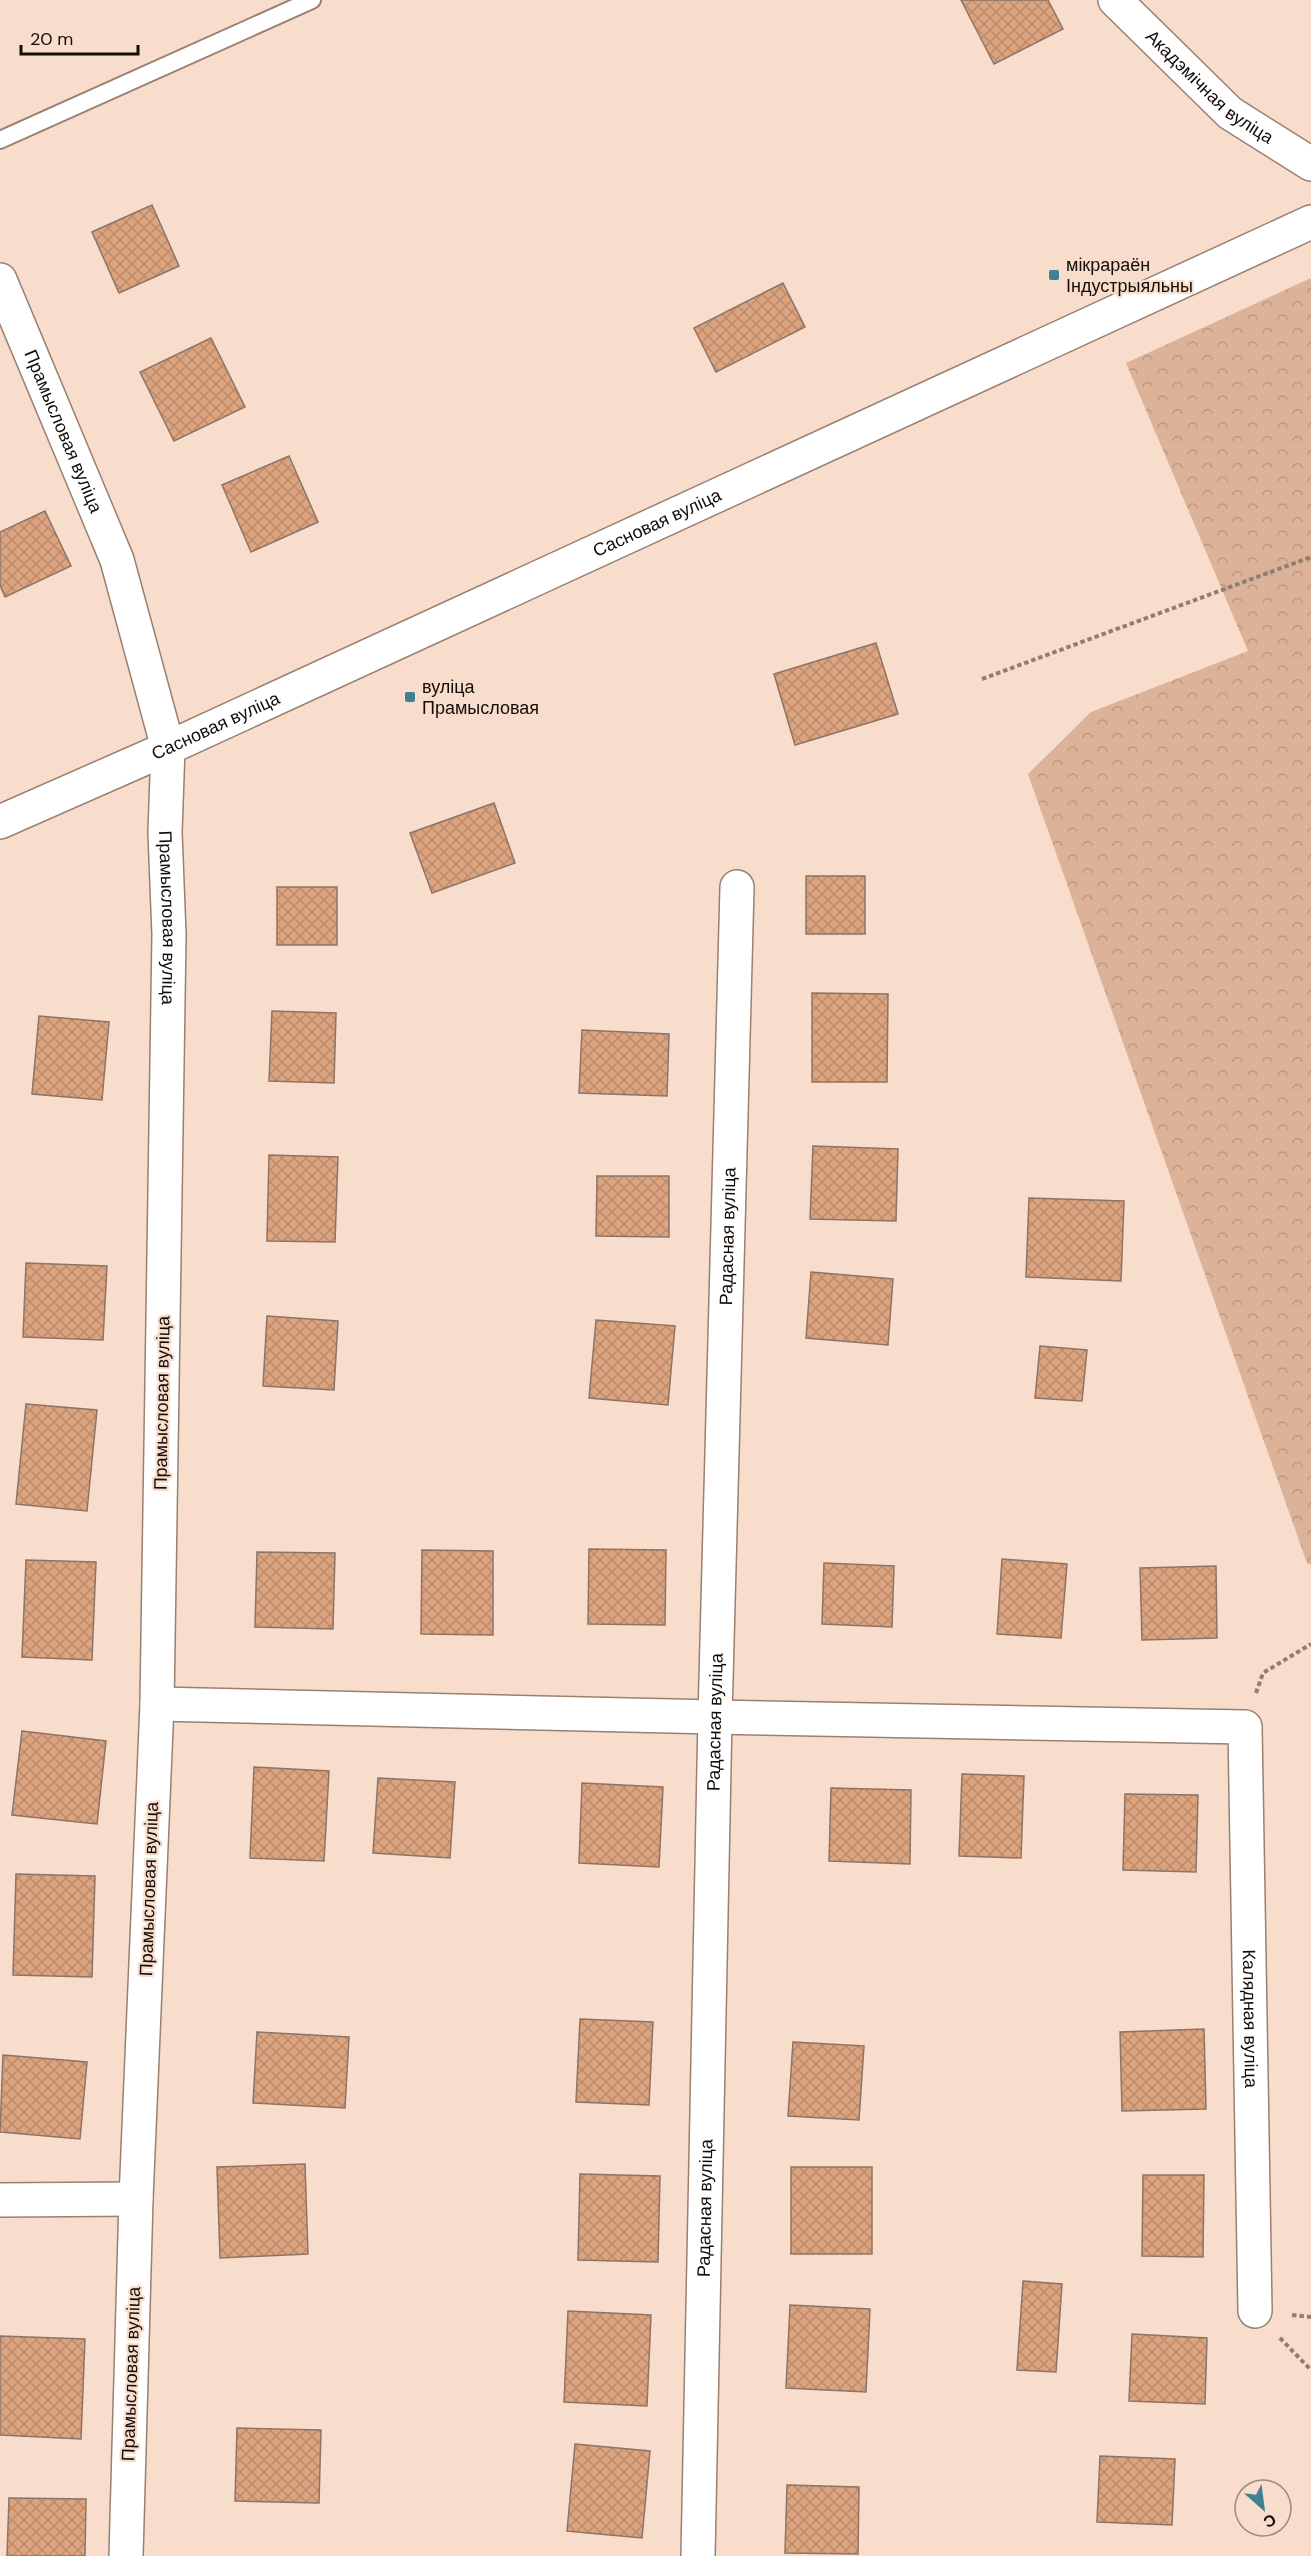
<svg xmlns="http://www.w3.org/2000/svg" width="1311" height="2556" font-family="'DM Sans',sans-serif">
	<style>
		.forest { fill: url(#forest-crowns) }
		.building { fill: url(#building-cross-hatch); stroke: #8d7466; stroke-width: 1.5 }
		.lines { fill: none; stroke-linecap: round; stroke-linejoin: round }
		.service-casing { stroke: #998071; stroke-width: 20 }
		.minor-casing { stroke: #998071; stroke-width: 36 }
		.path { stroke: #917e73; stroke-width: 4; stroke-dasharray: 4.5 3; stroke-linecap: butt }
		.service { stroke: #fff; stroke-width: 16 }
		.minor { stroke: #fff; stroke-width: 33 }
		.poi-dot { fill: #3f8192; stroke: #f8ddcd; stroke-width: 2 }
		.labels { text-anchor: middle; dominant-baseline: central; stroke-width: 4.5; stroke-linejoin: round; paint-order: stroke }
		.street-label { font-size: 18px; fill: #140c07; stroke: #f8ddcd }
		.poi-label { font-size: 18px; fill: #140c07; stroke: #f8ddcd; text-anchor: start }
	</style>
	<defs>
		<pattern id="forest-crowns" width="20" height="18" patternUnits="userSpaceOnUse" patternTransform="scale(1.5)"><rect width="20" height="18" fill="#dcb298"/><path d="M2 6a3 3 0 1 1 6 0M12 15a3 3 0 1 1 6 0" fill="none" stroke="#bc9882"/></pattern>
		<pattern id="building-cross-hatch" width="8" height="8" patternUnits="userSpaceOnUse" patternTransform="scale(1.5)"><rect width="8" height="8" fill="#dca37f"/><path d="M0 0l8 8M0 8l8-8" fill="none" stroke="#bc8b6c"/></pattern>
	</defs>
	<rect width="100%" height="100%" fill="#f8ddcd"/>
	<!-- forest -->
	<polygon class="forest" points="1311,278 1311,1565 1307,1563 1028,774 1091,712 1248,651 1126,363"/>
	<!-- building -->
	<g class="building">
		<polygon points="961,0 1048,0 1063,29 994,64"/>
		<polygon points="152,205 179,266 119,293 92,232"/>
		<polygon points="783,283 805,327 716,372 694,328"/>
		<polygon points="211,338 245,407 174,441 140,372"/>
		<polygon points="289,456 318,522 251,552 222,485"/>
		<polygon points="45,511 71,566 5,597 0,585 0,532"/>
		<polygon points="876,643 898,714 795,745 774,674"/>
		<polygon points="494,803 515,863 432,893 410,833"/>
		<rect x="806" y="876" width="59" height="58"/>
		<rect x="277" y="887" width="60" height="58"/>
		<polygon points="812,993 888,994 887,1082 812,1082"/>
		<polygon points="272,1011 336,1013 334,1083 269,1081"/>
		<polygon points="39,1016 109,1022 102,1100 32,1094"/>
		<polygon points="582,1030 669,1034 667,1096 579,1093"/>
		<polygon points="813,1146 898,1149 896,1221 810,1219"/>
		<polygon points="269,1155 338,1157 335,1242 267,1241"/>
		<polygon points="597,1176 669,1176 669,1237 596,1236"/>
		<polygon points="1029,1198 1124,1201 1121,1281 1026,1277"/>
		<polygon points="26,1263 107,1266 103,1340 23,1337"/>
		<polygon points="811,1272 893,1279 888,1345 806,1338"/>
		<polygon points="267,1316 338,1321 334,1390 263,1386"/>
		<polygon points="596,1320 675,1326 668,1405 589,1398"/>
		<polygon points="1040,1346 1087,1350 1082,1401 1035,1398"/>
		<polygon points="26,1404 97,1410 87,1511 16,1504"/>
		<polygon points="589,1549 666,1550 665,1625 588,1624"/>
		<polygon points="422,1550 493,1551 493,1635 421,1634"/>
		<polygon points="257,1552 335,1553 333,1629 255,1627"/>
		<polygon points="1002,1559 1067,1564 1061,1638 997,1634"/>
		<polygon points="26,1560 96,1562 92,1660 22,1657"/>
		<polygon points="824,1563 894,1566 892,1627 822,1624"/>
		<polygon points="1216,1566 1217,1638 1142,1640 1140,1568"/>
		<polygon points="22,1731 106,1741 97,1824 12,1815"/>
		<polygon points="254,1767 329,1771 324,1861 250,1858"/>
		<polygon points="962,1774 1024,1776 1021,1858 959,1856"/>
		<polygon points="378,1778 455,1782 450,1858 373,1853"/>
		<polygon points="582,1783 663,1787 659,1867 579,1863"/>
		<polygon points="831,1788 911,1790 910,1864 829,1861"/>
		<polygon points="1125,1794 1198,1795 1196,1872 1123,1870"/>
		<polygon points="16,1874 95,1876 92,1977 13,1975"/>
		<polygon points="580,2019 653,2022 649,2105 576,2102"/>
		<polygon points="1204,2029 1206,2109 1122,2111 1120,2032"/>
		<polygon points="257,2032 349,2037 345,2108 253,2103"/>
		<polygon points="793,2042 864,2046 859,2120 788,2116"/>
		<polygon points="3,2055 87,2062 80,2139 0,2132"/>
		<polygon points="305,2164 308,2254 220,2258 217,2167"/>
		<rect x="791" y="2167" width="81" height="87"/>
		<polygon points="580,2174 660,2176 658,2262 578,2260"/>
		<polygon points="1143,2175 1204,2175 1203,2257 1142,2256"/>
		<polygon points="1023,2281 1062,2284 1056,2372 1017,2370"/>
		<polygon points="790,2305 870,2309 866,2392 786,2388"/>
		<polygon points="568,2311 651,2315 647,2406 564,2402"/>
		<polygon points="1132,2334 1207,2338 1205,2404 1129,2401"/>
		<polygon points="0,2336 85,2339 81,2439 0,2435"/>
		<polygon points="237,2428 321,2430 319,2503 235,2501"/>
		<polygon points="575,2444 650,2451 642,2538 567,2531"/>
		<polygon points="1100,2456 1175,2459 1172,2525 1097,2522"/>
		<polygon points="787,2485 859,2487 858,2554 785,2553"/>
		<polygon points="9,2498 86,2499 85,2556 7,2556"/>
	</g>
	<g class="lines">
		<!-- service casing -->
		<g class="service-casing">
			<polyline id="service" points="0,140 312,0"/>
		</g>
		<!-- minor casing -->
		<g class="minor-casing">
			<g id="minor">
				<path id="s1" d="M1115,0L1230,113L1311,164"/>
				<path id="s2" d="M0,280L117,560L168,748L165,832L169,935L157,1704L136,2199L126,2556"/>
				<path id="s3" d="M0,822L168,748L1311,222"/>
				<path id="s4" d="M157,1704L715,1717L1245,1727L1255,2311"/>
				<polyline points="0,2200 136,2199"/>
				<path id="s5" d="M698,2556L715,1717L737,887"/>
			</g>
		</g>
		<!-- path -->
		<g class="path">
			<polyline points="982,679 1311,557"/>
			<polyline points="1256,1693 1263,1673 1311,1644"/>
			<polyline points="1292,2315 1311,2317"/>
			<polyline points="1280,2338 1311,2370"/>
		</g>
		<!-- service -->
		<use href="#service" class="service"/>
		<!-- minor -->
		<use href="#minor" class="minor"/>
	</g>
	<!-- markers -->
	<g class="poi-dot">
		<rect x="1048" y="269" width="12" height="12" rx="3"/>
		<rect x="404" y="691" width="12" height="12" rx="3"/>
	</g>
	<g class="labels">
		<!-- street labels -->
		<g class="street-label">
			<text stroke="none"><textPath href="#s1" startOffset="129">Акадэмічная вуліца</textPath></text>
			<text stroke="none"><textPath href="#s2" startOffset="164">Прамысловая вуліца</textPath></text>
			<text stroke="none"><textPath href="#s3" startOffset="722">Сасновая вуліца</textPath></text>
			<text stroke="none"><textPath href="#s3" startOffset="236">Сасновая вуліца</textPath></text>
			<text stroke="none"><textPath href="#s2" startOffset="668">Прамысловая вуліца</textPath></text>
			<text stroke="none"><textPath href="#s5" startOffset="1320">Радасная вуліца</textPath></text>
			<text transform="translate(162 1403) rotate(-89)">Прамысловая вуліца</text>
			<text stroke="none"><textPath href="#s5" startOffset="834">Радасная вуліца</textPath></text>
			<text transform="translate(149 1889) rotate(-88)">Прамысловая вуліца</text>
			<text stroke="none"><textPath href="#s4" startOffset="1380">Калядная вуліца</textPath></text>
			<text stroke="none"><textPath href="#s5" startOffset="348">Радасная вуліца</textPath></text>
			<text transform="translate(131 2374) rotate(-88)">Прамысловая вуліца</text>
		</g>
		<!-- poi labels -->
		<g class="poi-label">
			<text x="1066" y="265">мікрараён<tspan x="1066" dy="21">Індустрыяльны</tspan></text>
			<text x="422" y="687">вуліца<tspan x="422" dy="21">Прамысловая</tspan></text>
		</g>
	</g>
	<!-- north arrow -->
	<g transform="translate(1263 2508) rotate(152)"><circle r="28" fill="#f8ddcd" stroke="#9d897e" stroke-width="1.5"/>
	<path d="M0-4.5L10 22L0 15L-10 22Z" fill="#3f8192"/>
	<text y="-9" font-size="16" font-weight="bold" text-anchor="middle" fill="#140c07">С</text>
	</g>
	<!-- scale -->
	<path d="M21 45v9h117v-9" fill="none" stroke="#140c07" stroke-width="3"/>
	<text x="30" y="45" font-size="18" fill="#140c07" stroke="#f8ddcd" stroke-width="4.5" paint-order="stroke">20 m</text>
</svg>
